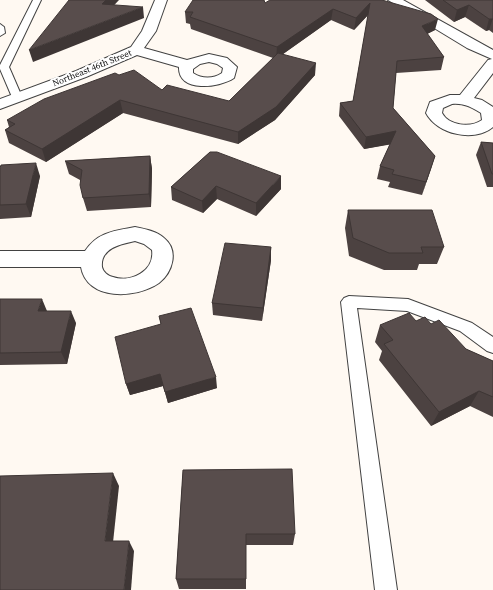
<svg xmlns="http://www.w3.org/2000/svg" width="493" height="590" font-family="'Source Serif 4',serif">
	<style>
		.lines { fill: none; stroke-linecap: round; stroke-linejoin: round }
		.service-casing { stroke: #424242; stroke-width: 2 }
		.minor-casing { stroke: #424242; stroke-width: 2 }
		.service { fill: #fff; fill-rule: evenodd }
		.minor { fill: #fff; fill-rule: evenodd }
		.wall { fill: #4c4241 }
		.shaded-wall { fill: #3e3635 }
		.building { fill: #584d4c; stroke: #3e3635 }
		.labels { text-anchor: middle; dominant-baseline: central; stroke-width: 4; stroke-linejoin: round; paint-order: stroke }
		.far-street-label { font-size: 9px; fill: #0f0f0f; stroke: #fff }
	</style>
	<rect width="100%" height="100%" fill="#fff9f2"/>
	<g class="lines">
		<!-- service casing -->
		<g class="service-casing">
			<g id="service">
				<polygon points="33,0 41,0 9,67 22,97 17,100 12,97 0,69 0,65"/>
				<polygon points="0,24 4,27 5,33 0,36"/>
				<polygon points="349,296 408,299 472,323 493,337 493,353 487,351 460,331 407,311 357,308 397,590 375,590 341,302 344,298"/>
			</g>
		</g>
		<!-- minor casing -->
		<g class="minor-casing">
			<g id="minor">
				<path d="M155,0H167L156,31L144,48L187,60L209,54L227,58L237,67L234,78C219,88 178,93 179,67L137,55L86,77L0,109V99L76,71L131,47L142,31ZM209,62L217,64L223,68L222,73C213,79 202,79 193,73V69L200,64Z"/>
				<path d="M388,0H403L493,50V73L474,98L482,100L493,107V127C474,143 437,134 426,113L430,102L450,95H460L488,60L492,59L467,48ZM452,104C464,103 471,107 481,113L482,120C471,128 449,126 442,113L443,108Z"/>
				<path d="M135,227C145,229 156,231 164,238C179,250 173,272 159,283C136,299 87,301 81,267H0V251H85C98,232 114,231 135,227ZM135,241L144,244L152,250C155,271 131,283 113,277C108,276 103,272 102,267C100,248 121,244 135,241Z"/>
			</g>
		</g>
		<!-- service -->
		<use href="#service" class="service"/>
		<!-- minor -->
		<use href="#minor" class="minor"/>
	</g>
	<!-- wall -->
	<g class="wall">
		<polygon points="382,0 435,30 427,34 444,57 441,70 396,73 393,108 435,156 422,195 388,187 390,182 377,179 380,166 390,144 364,149 339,116 340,103 353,101 368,15 354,30 331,20 283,54 315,75 275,120 238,144 123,113 46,162 9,143 5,130 9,127 7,120 119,75 162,90 229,101 273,58 191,29 190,24 186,23 185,12 265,3"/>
		<polygon points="425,0 493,0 493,33 489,30 486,31 465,17 454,22"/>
		<polygon points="481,142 493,143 493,187 487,187 476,155"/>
		<polygon points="210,152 281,189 256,216 217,199 203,213 172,200 171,187"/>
		<polygon points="150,156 152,169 151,207 87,211 83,198 80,180 69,174 65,161"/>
		<polygon points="0,168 40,176 31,217 0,219"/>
		<polygon points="348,210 444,247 437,264 419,264 417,270 384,270 349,256 345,228"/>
		<polygon points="271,247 271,260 262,321 213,315 212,303"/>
		<polygon points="0,299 47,311 76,323 67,364 0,365"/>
		<polygon points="159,316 217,388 168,403 163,386 130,395 126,384 161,325"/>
		<polygon points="416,321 431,324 466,349 493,361 493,417 470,406 431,426 379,360 382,351 375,342 380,325"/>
		<polygon points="183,470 295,534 293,545 246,545 246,589 179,589 176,579"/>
	</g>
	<!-- shaded-wall -->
	<g class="shaded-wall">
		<polygon points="106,0 119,0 104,16 102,4"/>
		<polygon points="370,3 368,15 354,30 356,18"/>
		<polygon points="469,5 465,17 454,22 457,10"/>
		<polygon points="143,7 144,18 33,62 29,50"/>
		<polygon points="333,9 331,20 276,59 277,47"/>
		<polygon points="493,18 489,30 486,31 489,19"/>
		<polygon points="438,19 435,30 419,38 422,26"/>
		<polygon points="316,63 315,75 275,120 238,144 238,132"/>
		<polygon points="120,100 123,113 46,162 42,149"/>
		<polygon points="396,131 393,144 364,149 366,137"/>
		<polygon points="150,156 152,169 151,207 149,194"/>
		<polygon points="435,156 431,169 422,195 426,182"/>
		<polygon points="36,163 40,176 31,217 26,204"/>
		<polygon points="281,176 281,189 256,216 256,203"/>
		<polygon points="216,186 217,199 203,213 202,201"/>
		<polygon points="271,247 271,260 262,321 263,308"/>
		<polygon points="42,299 47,311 38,311"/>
		<polygon points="71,311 76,323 67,364 61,352"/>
		<polygon points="160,374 163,386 130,395 126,384"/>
		<polygon points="216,377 217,388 168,403 165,392"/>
		<polygon points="479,391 470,406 431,426 439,412"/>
		<polygon points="113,473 119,486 112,552 105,541"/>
		<polygon points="129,541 134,551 131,590 124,590"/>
	</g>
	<!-- building -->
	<g class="building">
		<polygon points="69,0 106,0 102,4 143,7 29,50"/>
		<polygon points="193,0 264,0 265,3 270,0 382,0 431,14 438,19 422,26 444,57 397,61 393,108 435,156 426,182 392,174 394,170 380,166 396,131 366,137 340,103 353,101 370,3 356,18 333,9 277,47 190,17 193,12 185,12"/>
		<polygon points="443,0 493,0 493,19 489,19 469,5 457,10"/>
		<polygon points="278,53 316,63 276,107 238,132 120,100 42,149 5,130 15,124 7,120 44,99 115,73 119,75 134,70 162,90 167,85 229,101"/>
		<polygon points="481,142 493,143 493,174 492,174"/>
		<polygon points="210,152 217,152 281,176 256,203 216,186 202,201 171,187"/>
		<polygon points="150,156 149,194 83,198 80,185 82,170 65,161"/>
		<polygon points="36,163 26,204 0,205 0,168 1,165"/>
		<polygon points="348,210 432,210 444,247 421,247 423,253 389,253 353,238"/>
		<polygon points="225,243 271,247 263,308 212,303"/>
		<polygon points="0,299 42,299 38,311 71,311 61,352 0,353"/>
		<polygon points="191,308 216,377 165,392 160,374 126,384 115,337 161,324 159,316"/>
		<polygon points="409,313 416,321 425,317 431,324 439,320 466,349 493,361 493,397 479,391 439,412 384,344 393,340 380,325"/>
		<polygon points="292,469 295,534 246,534 246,579 176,579 183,470"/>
		<polygon points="113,473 105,541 129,541 124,590 0,590 0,476"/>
	</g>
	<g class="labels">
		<!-- far-street labels -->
		<g class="far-street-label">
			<text transform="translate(92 68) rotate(-22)">Northeast 46th Street</text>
		</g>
	</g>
</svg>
